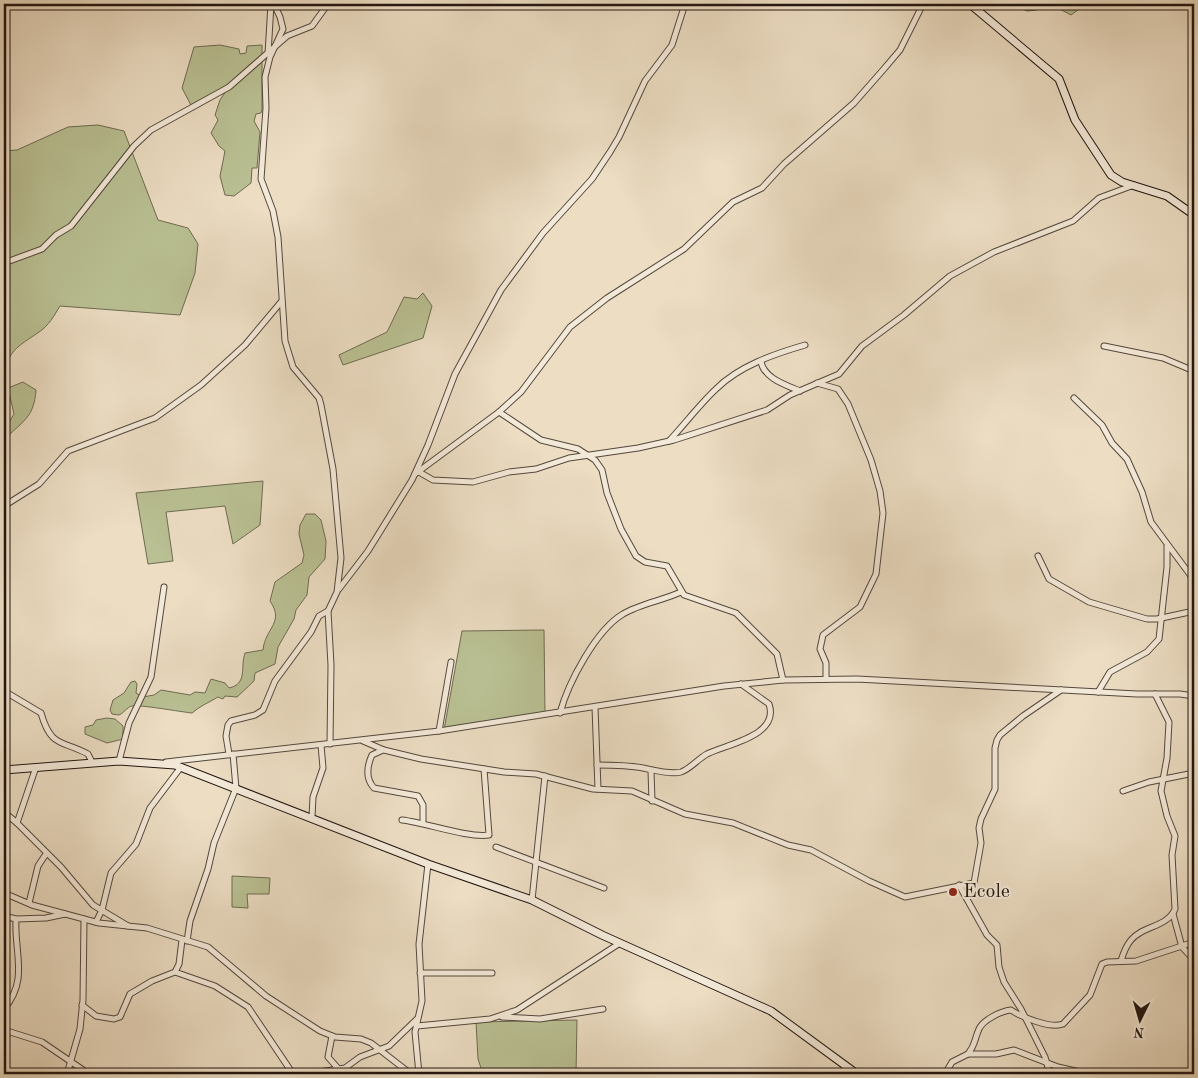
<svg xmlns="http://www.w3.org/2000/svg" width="1198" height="1078" font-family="'Old Standard TT',serif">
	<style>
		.green { fill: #b9c093; stroke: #6e6b52 }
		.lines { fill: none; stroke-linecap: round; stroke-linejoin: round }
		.street-casing { stroke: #54483e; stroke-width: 7 }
		.secondary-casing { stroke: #221611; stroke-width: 9 }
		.street { stroke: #f3e9d8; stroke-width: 5 }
		.secondary { stroke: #f3e9d8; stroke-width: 7 }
		.poi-dot { fill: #8f2418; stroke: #f3e9d8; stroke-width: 2 }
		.labels { text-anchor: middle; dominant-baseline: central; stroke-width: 4; stroke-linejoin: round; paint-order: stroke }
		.poi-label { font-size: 20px; fill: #221611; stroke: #f3e9d8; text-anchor: start }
	</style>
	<rect width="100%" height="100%" fill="#ecddc3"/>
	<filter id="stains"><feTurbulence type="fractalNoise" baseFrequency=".004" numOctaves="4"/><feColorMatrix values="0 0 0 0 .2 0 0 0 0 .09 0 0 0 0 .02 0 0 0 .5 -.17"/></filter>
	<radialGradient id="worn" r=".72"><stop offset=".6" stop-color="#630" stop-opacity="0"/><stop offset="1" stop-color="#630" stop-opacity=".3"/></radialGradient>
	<!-- green -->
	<g class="green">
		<polygon points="1013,4 1086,4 1071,15 1056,7 1039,7 1037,10 1027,11"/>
		<polygon points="220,45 239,49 240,54 246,53 247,46 262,45 262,110 261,113 256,114 254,121 260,132 257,168 252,168 251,183 234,196 225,195 220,176 225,151 219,146 211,133 218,120 215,115 220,100 228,88 192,107 182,88 194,47"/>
		<path d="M98,125L124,131L158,220L188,228L198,244L195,273L180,315L60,306C55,314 51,322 43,329C31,339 10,347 7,365H4V151L17,150L68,127Z"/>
		<polygon points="423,293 432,306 423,338 343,365 339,355 387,332 404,297 417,299"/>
		<path d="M23,382L36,390C34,415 26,419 9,435L4,431L14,414L8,388Z"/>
		<polygon points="263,481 260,525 233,544 225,506 166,512 173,561 148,564 136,493"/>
		<path d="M306,514H315L321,520L326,541L325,559L309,577L307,595L296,610L294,619L278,647L275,664L255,673L254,681L237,697L225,696L223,699L218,697C208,703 200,706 192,713C182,712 137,704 132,706C127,707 124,713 119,715L112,714L110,710L113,700L124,693L131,682L135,681L137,684L136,693L143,697L154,695L161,690L190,695L195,692L205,693L211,679L225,683L229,688C248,684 240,667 245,653L263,650C265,628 285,623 270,601L275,582L302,563L304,555L299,534L300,525Z"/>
		<polygon points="544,630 545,715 444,730 462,631"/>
		<polygon points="107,718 115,719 123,726 123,739 107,743 85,734 85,727 93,725 96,720"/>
		<polygon points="232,876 270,878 269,894 247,894 248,908 232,907"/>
		<polygon points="577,1020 576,1074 483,1074 478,1059 476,1022"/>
	</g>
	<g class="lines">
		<!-- street casing -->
		<g class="street-casing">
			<g id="street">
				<polyline points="268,54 271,4"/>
				<polyline points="4,263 42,249 56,235 71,226 134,146 151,130 229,87 287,36 312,26 325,8 332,4"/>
				<polyline points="1104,346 1163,358 1194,371"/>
				<path d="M761,361C763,378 786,385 800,391"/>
				<polyline points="817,383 838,389 848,404 871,460 880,491 883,513 876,574 860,607 823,635 820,649 826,663 826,679"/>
				<polyline points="1074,398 1102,425 1112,443 1127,459 1142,492 1151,522 1194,580"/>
				<polyline points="499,412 541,440 578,449 595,460 602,470 607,493 621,529 636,556 645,562 667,566 684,595 736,613 777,654 783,680"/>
				<path d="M669,441C685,424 699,405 716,389C739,366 774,354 805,345"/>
				<polyline points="419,472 433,480 473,482 509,472 536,469 569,458 638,448 674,440 767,410 790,395 839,374 862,346 904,315 950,276 994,252 1073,221 1099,198 1134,185"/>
				<polyline points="415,474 499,412 521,392 570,327 607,298 684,249 733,202 762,188 784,164 854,103 883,70 900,50 923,4"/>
				<polyline points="4,506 39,484 68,451 155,418 201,385 245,345 281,302"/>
				<polyline points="1038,556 1049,579 1089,602 1147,619 1157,619 1194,611"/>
				<polyline points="339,589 368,551 412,480 428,445 455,374 501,290 543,233 592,179 610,152 619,137 645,81 672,45 685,4"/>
				<polyline points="328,611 331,665 330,744"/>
				<path d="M4,691L41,713C51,748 62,740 88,754L92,762"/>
				<polyline points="1098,692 1110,672 1147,652 1159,639 1167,567 1167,546"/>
				<polyline points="595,707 598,789"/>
				<path d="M560,713C568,683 596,630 623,614C639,604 664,600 681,592"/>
				<polyline points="439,731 451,662"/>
				<polyline points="363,741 384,750 421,759 504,772 536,774 593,789 632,791 685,814 733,823 788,845 811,850 869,881 905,897 974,883 981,843 979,828 981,819 995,789 995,748 997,740 1000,735 1023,716 1061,690"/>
				<path d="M383,750L372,755C367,766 365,778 374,788L418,796L423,805V822"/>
				<polyline points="229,754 226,736 228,725 231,721 255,715 263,710 275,681 311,632 319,616 328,611 337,592 341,558 333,469 321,405 319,398 293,367 285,341 278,237 273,211 261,179 266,108 265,77 270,57 283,29 280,17 274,4"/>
				<polyline points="119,761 129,723 151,677 164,587"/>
				<polyline points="166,762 439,731 724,686 783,680 857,679 1137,694 1180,694 1194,696"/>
				<path d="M597,765C612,765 628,765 643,768C653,770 671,775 681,772C690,769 698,759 707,754C727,744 780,736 769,704L741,684"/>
				<polyline points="651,771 652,801"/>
				<polyline points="1123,791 1149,782 1194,773"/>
				<polyline points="4,812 17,823 61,867 93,905 128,926"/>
				<polyline points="312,817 313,797 323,768 321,745"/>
				<path d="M402,820C427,823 467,838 489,835L484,769"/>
				<polyline points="17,823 36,767"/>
				<polyline points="496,847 604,888"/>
				<polyline points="959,885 987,935 997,945 999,967 1004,982 1021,1009 1045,1057 1050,1074"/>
				<polyline points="4,893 32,905 99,923 147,928 208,947 266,996 320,1031 335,1037 361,1039 371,1043 411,1074"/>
				<polyline points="532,900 545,776"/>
				<polyline points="29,903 38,866 46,854"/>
				<polyline points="1173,914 1182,947 1194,960"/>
				<path d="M4,916L16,919C14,953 29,980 4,1009"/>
				<polyline points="16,919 46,918 65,914"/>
				<polyline points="96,922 102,910 111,873 136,844 150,808 181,767"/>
				<polyline points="187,941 190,921 208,869 214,843 236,788 233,754"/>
				<path d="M1121,961C1123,954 1126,946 1131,940C1142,926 1168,927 1175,909L1172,855L1175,836L1167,816L1161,791L1167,758L1169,722L1155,694"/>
				<polyline points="175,972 215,986 248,1007 293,1074"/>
				<polyline points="420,973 492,973"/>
				<polyline points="82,1005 96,1016 114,1019 120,1017 130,994 152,981 175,972 179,964 182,940"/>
				<polyline points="502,1017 540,1019 603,1009"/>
				<polyline points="417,1026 490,1019 517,1010 620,943"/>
				<polyline points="4,1030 42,1042 89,1074"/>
				<polyline points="332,1036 328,1057 343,1074"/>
				<path d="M968,1054C976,1044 974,1040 979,1029C983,1020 1001,1011 1011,1010C1021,1017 1051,1029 1063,1024L1090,995L1102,964L1107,962L1136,961L1194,942"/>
				<polyline points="67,1074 80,1029 83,1000 84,919"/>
				<polyline points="306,1074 345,1068 360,1057 389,1046 417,1019"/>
				<polyline points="419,1074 415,1032 422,1001 419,944 428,864"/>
				<polyline points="945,1074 952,1062 968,1054 996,1054 1014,1050 1058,1067 1089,1074"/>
				<polyline points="1188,1074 1194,1064"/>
			</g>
		</g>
		<!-- secondary casing -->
		<g class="secondary-casing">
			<g id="secondary">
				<polyline points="970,4 1059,79 1075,120 1111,175 1122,182 1167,196 1194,215"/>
				<polyline points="4,770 119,761 175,765 428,864 532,900 602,935 771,1011 857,1074"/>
			</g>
		</g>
		<!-- street -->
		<use href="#street" class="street"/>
		<!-- secondary -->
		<use href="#secondary" class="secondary"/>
	</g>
	<!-- markers -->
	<circle class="poi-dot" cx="953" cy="892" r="5"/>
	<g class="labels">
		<!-- poi labels -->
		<g class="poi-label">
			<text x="963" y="892">Ecole</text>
		</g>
	</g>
	<!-- margin -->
	<rect width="1198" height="1078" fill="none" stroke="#ecddc3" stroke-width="20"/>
	<rect x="5" y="5" width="1188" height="1068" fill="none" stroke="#221611" stroke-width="2.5"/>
	<rect x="10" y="10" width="1178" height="1058" fill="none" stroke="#221611"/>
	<!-- north arrow -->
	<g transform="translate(1140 1020) rotate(185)" stroke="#f3e9d8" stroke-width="4" paint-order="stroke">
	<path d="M0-4L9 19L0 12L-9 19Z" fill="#221611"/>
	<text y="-8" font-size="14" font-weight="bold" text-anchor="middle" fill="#221611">N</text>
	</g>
	<rect width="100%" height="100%" filter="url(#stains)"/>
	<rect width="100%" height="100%" fill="url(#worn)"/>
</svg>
